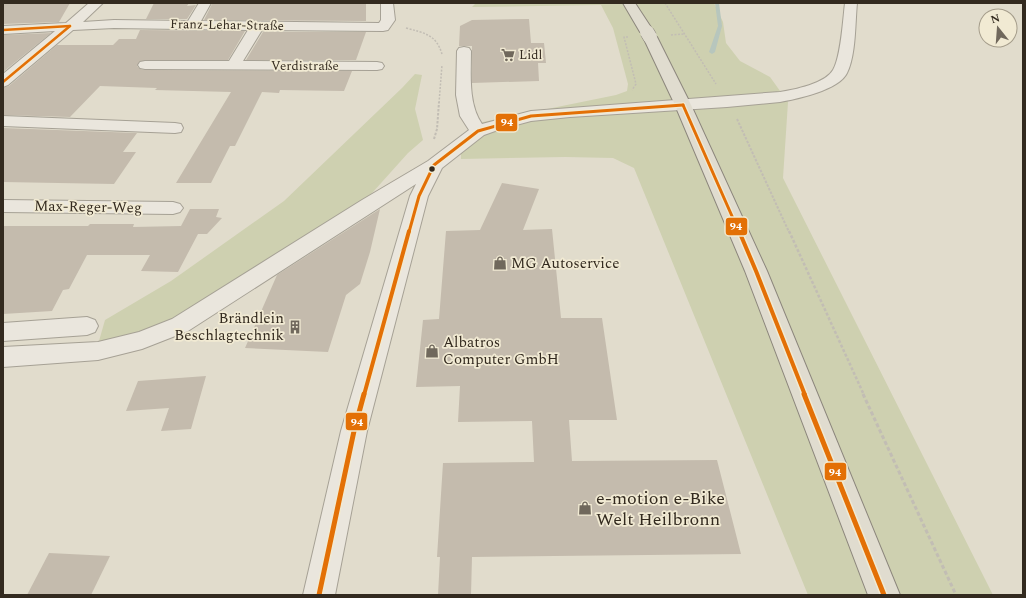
<svg xmlns="http://www.w3.org/2000/svg" width="1026" height="598" font-family="Spectral,serif">
	<style>
		.green { fill: #ced0b0 }
		.lines { fill: none; stroke-linecap: round; stroke-linejoin: round }
		.stream { fill: #b7c6bd; fill-rule: evenodd }
		.building { fill: #c4bbad }
		.minor-casing { stroke: #a6a195; stroke-width: 2 }
		.major-casing { stroke: #8c867c; stroke-width: 2 }
		.path-far3 { stroke: #c2bdb4; stroke-width: 1.5; stroke-dasharray: 2 1.5; stroke-linecap: butt }
		.path-far2 { stroke: #c2bdb4; stroke-width: 2; stroke-dasharray: 2.5 1.5; stroke-linecap: butt }
		.path-far1 { stroke: #c2bdb4; stroke-width: 2.5; stroke-dasharray: 3 2; stroke-linecap: butt }
		.path { stroke: #c2bdb4; stroke-width: 3; stroke-dasharray: 4 2.5; stroke-linecap: butt }
		.minor { fill: #eae6dd; fill-rule: evenodd }
		.major { fill: #e0dccf; fill-rule: evenodd }
		.major-bridge-casing { stroke: #8c867c; stroke-width: 15; stroke-linecap: butt }
		.major-bridge { stroke: #e0dccf; stroke-width: 14 }
		.bus-1-far3-casing { stroke: #f1ead3; stroke-width: 4.5 }
		.bus-1-far2-casing { stroke: #f1ead3; stroke-width: 5.5 }
		.bus-1-far1-casing { stroke: #f1ead3; stroke-width: 7 }
		.bus-1-casing { stroke: #f1ead3; stroke-width: 8 }
		.bus-1-far3 { stroke: #e37006; stroke-width: 2.5 }
		.bus-1-far2 { stroke: #e37006; stroke-width: 3 }
		.bus-1-far1 { stroke: #e37006; stroke-width: 4 }
		.bus-1 { stroke: #e37006; stroke-width: 5 }
		.bus-dot { fill: #332a1f; stroke: #f1ead3; stroke-width: 1.5 }
		.labels { text-anchor: middle; dominant-baseline: central; stroke-width: 3.5; stroke-linejoin: round; paint-order: stroke }
		.far-street-label { font-size: 13px; fill: #332a1f; stroke: #f1ead3 }
		.far-poi-label { font-size: 13px; fill: #332a1f; stroke: #f1ead3; text-anchor: start }
		.street-label { font-size: 15px; fill: #332a1f; stroke: #f1ead3 }
		.poi-label { font-size: 15px; fill: #332a1f; stroke: #f1ead3; text-anchor: start }
		.near-poi-label { font-size: 18px; fill: #332a1f; stroke: #f1ead3; text-anchor: start }
		.line-badge { stroke: #f1ead3; stroke-width: 1.5 }
		.badge-label { font-size: 11px; text-anchor: middle; font-weight: bold; fill: #fff }
	</style>
	<rect width="100%" height="100%" fill="#e1dccc"/>
	<!-- green -->
	<g class="green">
		<polygon points="476,3 714,3 723,22 726,43 740,61 770,77 788,102 783,178 993,595 808,595 634,168 613,158 565,157 461,159 461,135 483,122 616,95 627,91 628,84 613,28 601,5 472,7"/>
		<polygon points="415,74 422,75 415,109 423,140 408,153 364,202 178,323 97,348 105,320 171,281 284,201 402,88"/>
	</g>
	<g class="lines">
		<!-- stream -->
		<polygon class="stream" points="715,3 719,3 722,26 715,52 712,54 709,52 718,26"/>
	</g>
	<!-- building -->
	<g class="building">
		<polygon points="3,3 70,3 59,22 3,24"/>
		<polygon points="154,3 189,3 187,6 196,5 187,19 146,19"/>
		<polygon points="227,3 366,3 366,21 204,20 212,4"/>
		<polygon points="529,19 531,43 544,43 546,63 538,63 539,81 472,83 472,46 459,46 460,26 472,20"/>
		<polygon points="140,30 245,31 228,60 140,61 137,66 140,69 145,70 352,71 344,91 280,90 279,93 262,92 235,146 230,146 211,183 176,183 231,92 155,90 157,88 100,86 70,117 3,115 3,88 9,86 57,45 113,45 119,39 136,39"/>
		<polygon points="263,32 366,32 356,60 246,60"/>
		<polygon points="51,33 3,72 3,35"/>
		<polygon points="3,128 137,133 123,152 136,152 114,184 3,182"/>
		<polygon points="502,183 539,189 523,230 552,229 561,318 602,318 617,420 569,420 572,461 717,460 741,554 472,557 471,595 438,595 440,557 437,557 443,463 534,462 532,421 458,422 460,386 416,387 423,320 439,319 446,231 480,230"/>
		<polygon points="190,209 219,209 216,217 222,218 207,234 198,234 178,272 141,271 150,255 87,255 69,289 63,290 52,311 3,314 3,226 88,226 90,224 134,224 133,227 181,226"/>
		<polygon points="380,209 370,252 360,284 346,295 328,352 245,348 277,275"/>
		<polygon points="206,376 191,429 161,431 169,408 126,411 138,381"/>
		<polygon points="49,553 110,556 91,595 27,595"/>
	</g>
	<g class="lines">
		<!-- minor casing -->
		<g class="minor-casing">
			<g id="minor">
				<polygon points="89,3 103,3 83,22 114,20 188,21 199,3 211,3 201,21 379,23 381,20 381,3 393,3 395,20 388,30 383,31 262,30 243,61 377,62 382,63 384,66 382,69 377,70 145,69 140,68 138,65 140,62 145,61 229,61 248,30 114,28 73,30 8,85 3,87 3,74 55,31 3,34 3,26 66,23"/>
				<path d="M845,3H857C855,23 856,55 847,73C839,90 797,99 780,102L727,107L570,117L531,121L498,130L484,135L442,168L428,196L367,431L335,595H303L341,431L410,196L416,184L188,331L142,349L98,360L3,367V347L98,342L139,332L172,319L362,200L428,161L469,130L460,116L456,95L457,51L459,48L464,47L469,48L471,51C471,75 468,104 482,124L531,111L780,92C794,90 826,83 833,70C841,57 843,19 845,3Z"/>
				<polygon points="3,116 175,123 181,124 183,128 181,132 175,133 3,126"/>
				<polygon points="3,200 173,202 180,204 183,208 180,212 173,214 3,212"/>
				<polygon points="87,317 95,320 98,326 95,332 87,335 3,341 3,323"/>
			</g>
		</g>
		<!-- major casing -->
		<g class="major-casing">
			<polygon id="major" points="623,3 635,3 654,32 653,34 657,37 691,105 767,271 900,595 868,595 745,271 675,105 643,37 644,35 640,32"/>
		</g>
		<!-- path-far3 -->
		<g class="path-far3">
			<polyline points="665,3 716,84"/>
			<path d="M406,28C424,33 436,34 442,54"/>
			<polyline points="671,35 684,34"/>
			<polyline points="628,37 624,37 636,84 632,90"/>
			<polyline points="439,103 442,65"/>
		</g>
		<!-- path-far2 -->
		<g class="path-far2">
			<polyline points="737,119 789,232"/>
			<polyline points="434,139 437,129 439,102"/>
		</g>
		<!-- path-far1 -->
		<polyline class="path-far1" points="789,231 864,395"/>
		<!-- path -->
		<polyline class="path" points="863,394 956,595"/>
		<!-- minor -->
		<use href="#minor" class="minor"/>
		<!-- major -->
		<use href="#major" class="major"/>
		<!-- major-bridge casing -->
		<g class="major-bridge-casing">
			<polyline id="major-bridge" points="647,32 650,37"/>
		</g>
		<!-- major-bridge -->
		<use href="#major-bridge" class="major-bridge"/>
		<!-- bus-1-far3 casing -->
		<g class="bus-1-far3-casing">
			<g id="bus-1-far3">
				<polyline points="3,30 70,26"/>
				<polyline points="3,82 70,26"/>
			</g>
		</g>
		<!-- bus-1-far2 casing -->
		<g class="bus-1-far2-casing">
			<g id="bus-1-far2">
				<polyline points="683,105 739,232"/>
				<polyline points="409,232 419,196 434,165 478,131 531,116 683,105"/>
			</g>
		</g>
		<!-- bus-1-far1 casing -->
		<g class="bus-1-far1-casing">
			<g id="bus-1-far1">
				<polyline points="739,231 756,271 805,395"/>
				<polyline points="364,395 409,231"/>
			</g>
		</g>
		<!-- bus-1 casing -->
		<g class="bus-1-casing">
			<g id="bus-1">
				<polyline points="804,394 884,595"/>
				<polyline points="319,595 354,431 364,394"/>
			</g>
		</g>
		<!-- bus-1-far3 -->
		<use href="#bus-1-far3" class="bus-1-far3"/>
		<!-- bus-1-far2 -->
		<use href="#bus-1-far2" class="bus-1-far2"/>
		<!-- bus-1-far1 -->
		<use href="#bus-1-far1" class="bus-1-far1"/>
		<!-- bus-1 -->
		<use href="#bus-1" class="bus-1"/>
	</g>
	<!-- icons -->
	<defs>
		<g id="supermarket-bare" transform="scale(1.08)"><path d="M-6-5.5h2.5l.6 2H6L4.5 2H-2.5L-4.4-4H-6ZM-1.5 3.2a1.3 1.3 0 1 0 .1 0ZM3 3.2a1.3 1.3 0 1 0 .1 0Z" fill="#70685c" stroke="#f1ead3" stroke-width="2.5" paint-order="stroke"/></g>
		<g id="shop-bare" transform="scale(1.08)"><path d="M-5-2.5h2.3a2.7 3.5 0 0 1 5.4 0H5L5.5 6h-11ZM-1.5-2.5h3a1.5 2.3 0 0 0-3 0Z" fill="#70685c" stroke="#f1ead3" stroke-width="2.5" paint-order="stroke"/></g>
		<g id="building-bare" transform="scale(1.08)"><path d="M-4-6H4V6H1V3H-1V6H-4ZM-2.5-4.3h1.7v1.8h-1.7ZM.8-4.3h1.7v1.8H.8ZM-2.5-1h1.7V.8h-1.7ZM.8-1h1.7V.8H.8Z" fill="#70685c" stroke="#f1ead3" stroke-width="2.5" paint-order="stroke"/></g>
	</defs>
	<g fill-rule="evenodd">
		<use href="#supermarket-bare" x="508" y="55"/>
		<use href="#shop-bare" x="500" y="263"/>
		<use href="#building-bare" x="295" y="327"/>
		<use href="#shop-bare" x="432" y="351"/>
		<use href="#shop-bare" x="585" y="508"/>
	</g>
	<!-- markers -->
	<circle class="bus-dot" cx="432" cy="169" r="3.5"/>
	<g class="labels">
		<!-- far-street labels -->
		<g class="far-street-label">
			<text transform="translate(227 25) rotate(1)">Franz-Lehar-Straße</text>
			<text x="305" y="66">Verdistraße</text>
		</g>
		<!-- far-poi labels -->
		<g class="far-poi-label">
			<text x="519" y="55">Lidl</text>
		</g>
		<!-- street labels -->
		<g class="street-label">
			<text transform="translate(88 207) rotate(1)">Max-Reger-Weg</text>
		</g>
		<!-- poi labels -->
		<g class="poi-label">
			<text x="511" y="263">MG Autoservice</text>
			<text x="284" y="318" text-anchor="end">Brändlein<tspan x="284" dy="17">Beschlagtechnik</tspan></text>
			<text x="443" y="342">Albatros<tspan x="443" dy="17">Computer GmbH</tspan></text>
		</g>
		<!-- near-poi labels -->
		<g class="near-poi-label">
			<text x="596" y="498">e-motion e-Bike<tspan x="596" dy="21">Welt Heilbronn</tspan></text>
		</g>
	</g>
	<g class="line-badge">
		<rect x="495" y="113" width="23" height="19" rx="4" fill="#e37006"/>
		<rect x="725" y="217" width="23" height="19" rx="4" fill="#e37006"/>
		<rect x="345" y="412" width="23" height="19" rx="4" fill="#e37006"/>
		<rect x="824" y="462" width="23" height="19" rx="4" fill="#e37006"/>
	</g>
	<g class="badge-label">
		<text x="507" y="126">94</text>
		<text x="736" y="230">94</text>
		<text x="357" y="426">94</text>
		<text x="835" y="476">94</text>
	</g>
	<!-- border -->
	<rect width="1026" height="598" fill="none" stroke="#332a1f" stroke-width="8"/>
	<!-- north arrow -->
	<g transform="translate(998 28) rotate(343)"><circle r="19" fill="#f1ead3" stroke="#a59d8b"/>
	<path d="M0-3L7 15L0 10L-7 15Z" fill="#70685c"/>
	<text y="-6" font-size="11" font-weight="bold" text-anchor="middle" fill="#332a1f">N</text>
	</g>
</svg>
